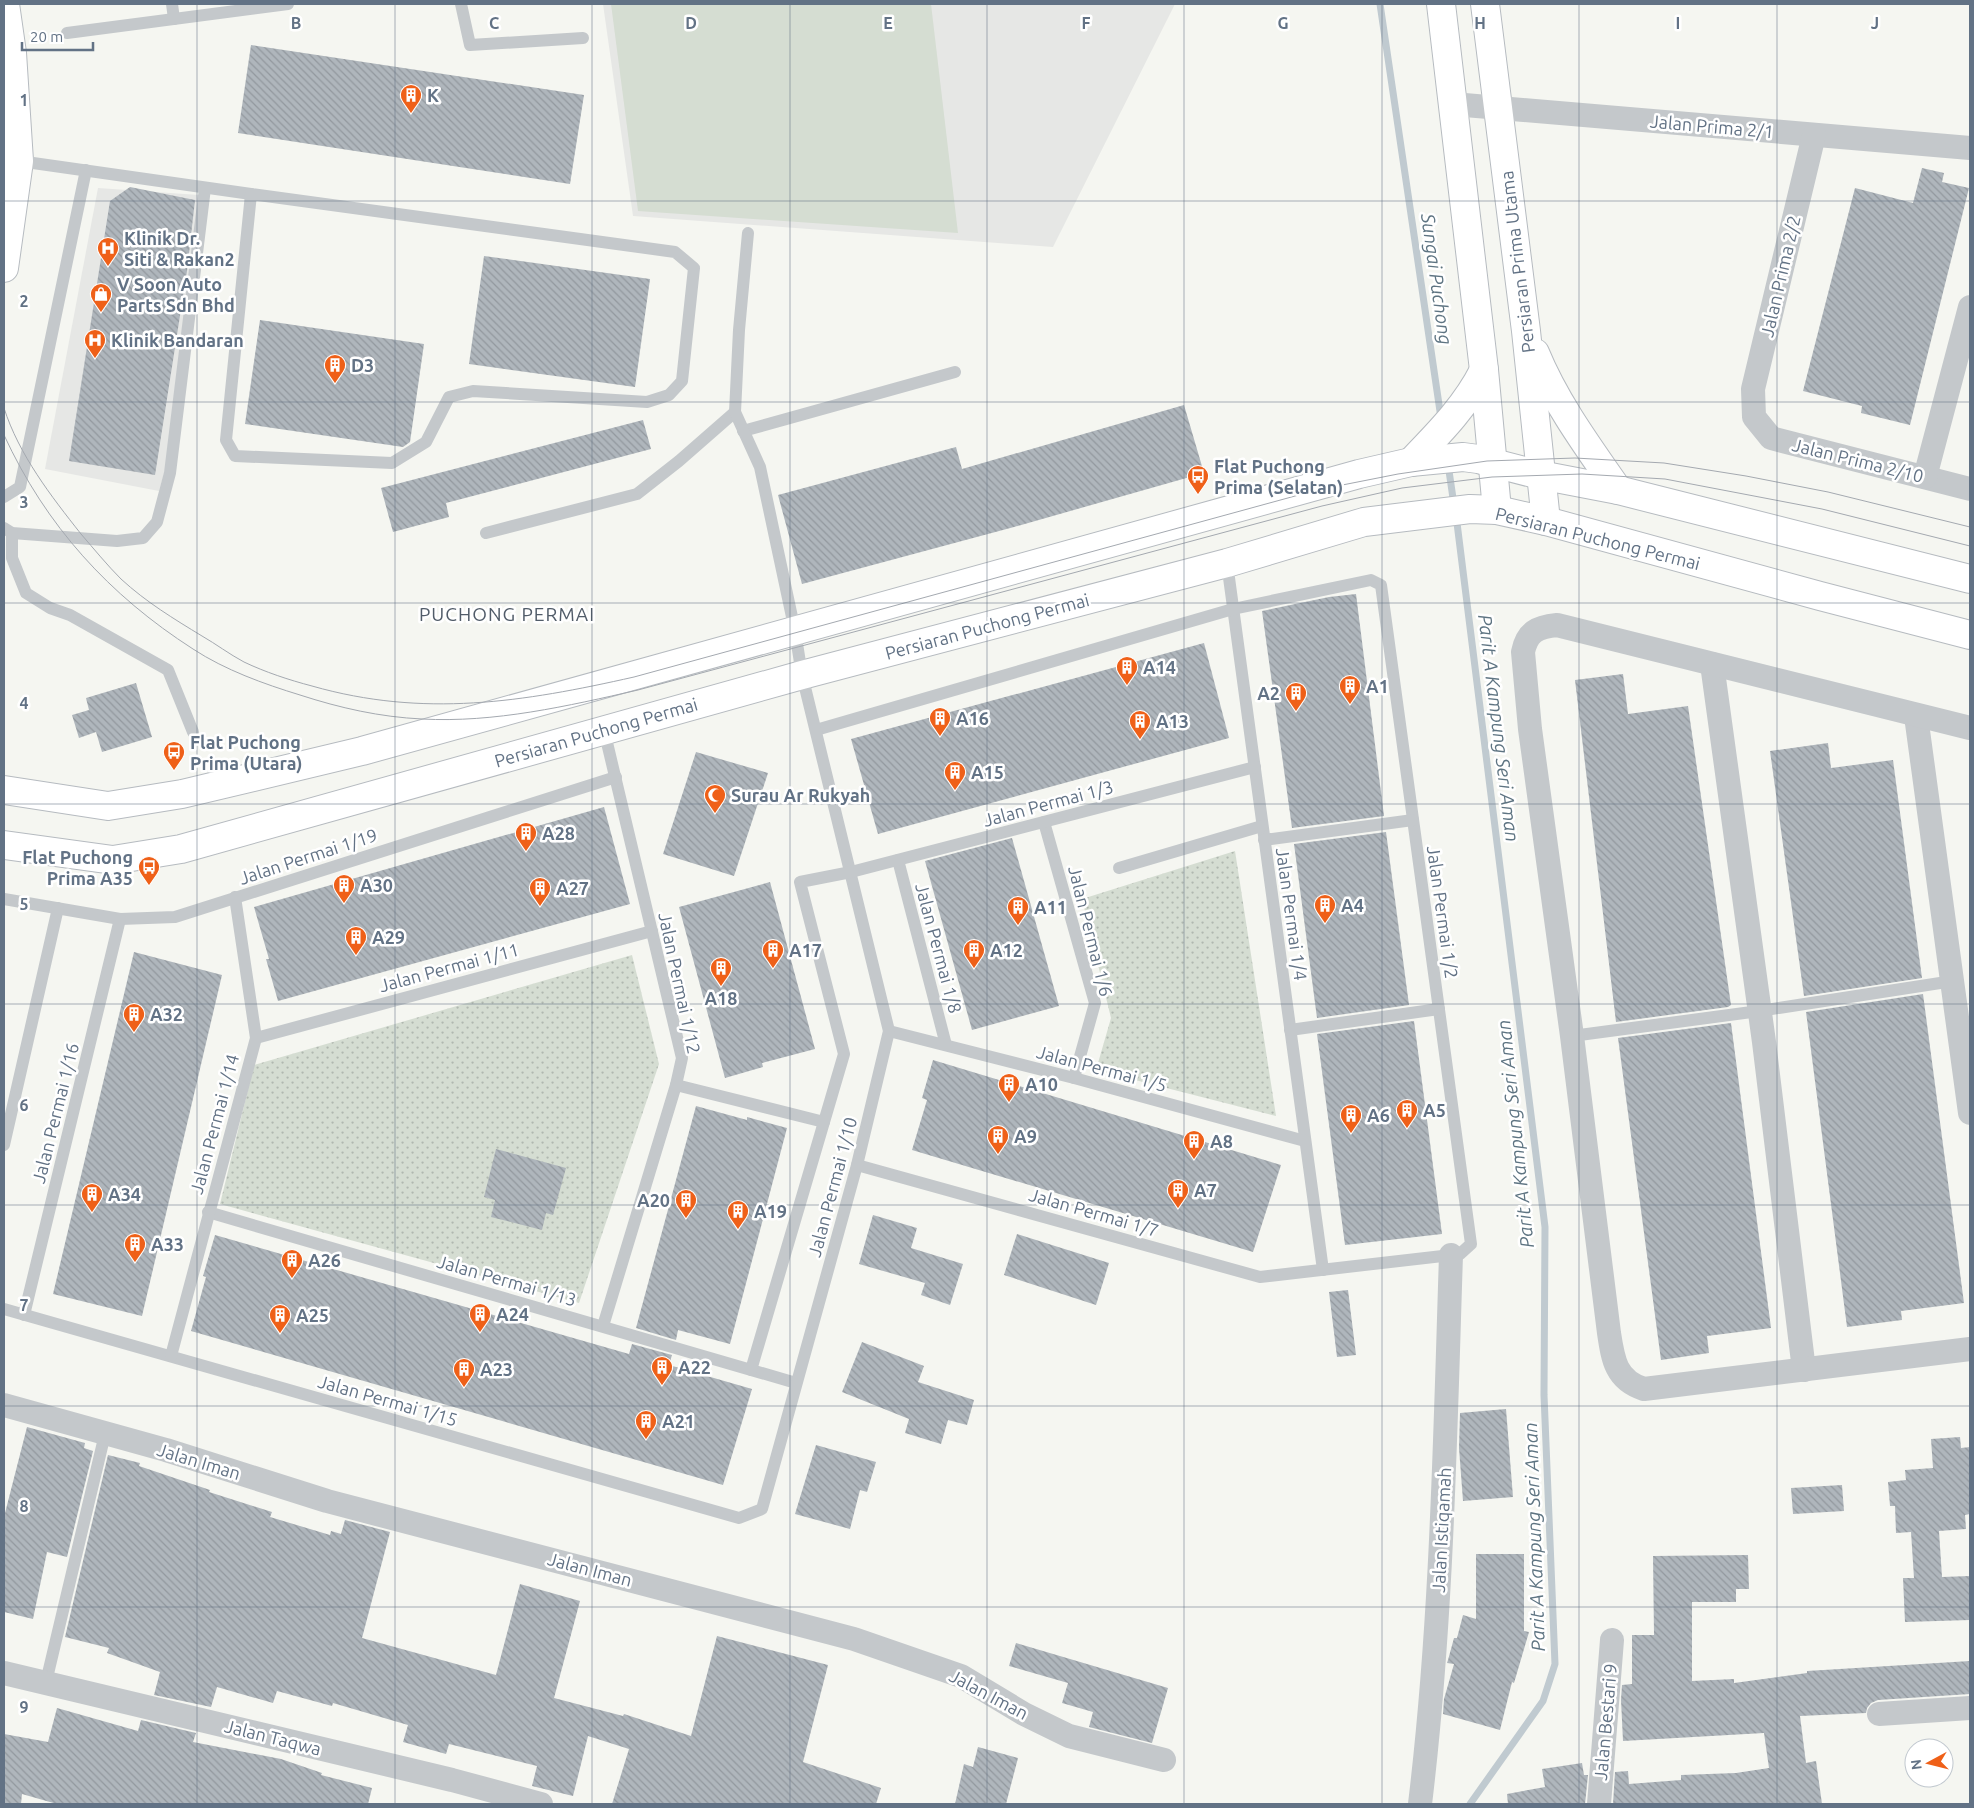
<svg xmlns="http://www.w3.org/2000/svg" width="1974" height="1808" font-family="Ubuntu,sans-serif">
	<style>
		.built { fill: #e6e7e5 }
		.green { fill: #d5ddd2 }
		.park { fill: url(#park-dots) }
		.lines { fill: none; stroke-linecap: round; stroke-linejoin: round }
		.stream { stroke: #c0cad0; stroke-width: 7 }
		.building { fill: url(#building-back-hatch) }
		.secondary-casing { stroke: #b6bbc0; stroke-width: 30 }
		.service { stroke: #c4c8cb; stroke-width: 12 }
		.minor { stroke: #c4c8cb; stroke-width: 24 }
		.secondary { stroke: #fff; stroke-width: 28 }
		.tram { stroke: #a4a9b0; stroke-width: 1 }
		.grid { fill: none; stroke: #627285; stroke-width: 1; stroke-opacity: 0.55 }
		.labels { text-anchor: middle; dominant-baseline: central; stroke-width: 5; stroke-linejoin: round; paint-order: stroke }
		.poi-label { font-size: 18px; font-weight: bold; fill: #627285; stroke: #fff; text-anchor: start }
		.street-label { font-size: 18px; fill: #627285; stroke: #fff }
		.water-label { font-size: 19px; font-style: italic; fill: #5e7482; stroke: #fff }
		.neighbourhood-label { font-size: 19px; letter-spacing: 1px; fill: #515c69; stroke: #fff }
		.grid-label { font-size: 16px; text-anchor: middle; font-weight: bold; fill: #627285; stroke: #fff; stroke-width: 5; stroke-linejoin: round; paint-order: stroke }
	</style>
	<defs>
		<pattern id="park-dots" width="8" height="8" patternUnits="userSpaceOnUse" patternTransform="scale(1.25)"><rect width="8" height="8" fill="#d5ddd2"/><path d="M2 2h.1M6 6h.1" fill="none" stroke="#b0b8b0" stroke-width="1.8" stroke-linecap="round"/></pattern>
		<pattern id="building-back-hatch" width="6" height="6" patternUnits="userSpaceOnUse" patternTransform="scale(1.25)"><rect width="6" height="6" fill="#afb6bc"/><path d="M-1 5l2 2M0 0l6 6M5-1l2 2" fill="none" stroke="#92989e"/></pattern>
	</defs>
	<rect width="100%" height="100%" fill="#f5f6f1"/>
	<!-- built -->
	<g class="built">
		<polygon points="603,4 1175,4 1053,247 633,216"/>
		<polygon points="98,188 199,195 165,470 159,491 45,469"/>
	</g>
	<!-- green -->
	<polygon class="green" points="611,4 931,4 958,233 638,211"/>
	<!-- park -->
	<g class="park">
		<polygon points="1235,851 1276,1116 1096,1070 1111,1018 1082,899"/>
		<polygon points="632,955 659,1064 579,1303 220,1204 254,1065"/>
	</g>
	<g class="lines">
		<!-- stream -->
		<g class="stream">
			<polyline points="1380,4 1441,418"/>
			<polyline points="1448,464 1454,505"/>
			<polyline points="1456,515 1545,1227 1544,1395 1555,1664 1543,1701 1470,1804"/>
		</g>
	</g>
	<!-- building -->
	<g class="building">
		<polygon points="251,45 584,95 570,184 238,133"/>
		<polygon points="1922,168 1944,173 1942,182 1969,188 1910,425 1861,413 1862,406 1803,391 1855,188 1913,203"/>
		<polygon points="130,187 195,200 187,271 155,475 69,461 110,201"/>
		<polygon points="484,256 650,279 635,387 469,364"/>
		<polygon points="260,320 424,344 410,442 403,447 245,424"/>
		<polygon points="1184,405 1204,473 1014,527 802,584 778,495 956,447 962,469"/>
		<polygon points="643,420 651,449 446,503 449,517 393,532 381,488"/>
		<polygon points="1356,594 1384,816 1292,828 1262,611 1329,597"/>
		<polygon points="1204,643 1229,738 878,834 851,739"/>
		<polygon points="1623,674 1628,714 1688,706 1731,1005 1728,1007 1616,1022 1575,680"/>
		<polygon points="136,683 152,737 102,752 96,732 79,738 72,715 89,710 86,698"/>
		<polygon points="1828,743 1831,768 1893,760 1922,978 1804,996 1770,751"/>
		<polygon points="696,752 768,773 734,876 663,854"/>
		<polygon points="604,807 630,904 278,1001 266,959 269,959 254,907"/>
		<polygon points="1386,832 1409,1005 1317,1018 1294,844"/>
		<polygon points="1012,838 1059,1006 972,1030 925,861"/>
		<polygon points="770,882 815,1049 762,1063 763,1067 725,1078 679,907"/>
		<polygon points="134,952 222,975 142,1316 53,1294"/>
		<polygon points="1923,994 1964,1303 1901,1311 1902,1320 1847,1327 1806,1012"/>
		<polygon points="1414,1021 1442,1234 1345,1245 1317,1034"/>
		<polygon points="1731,1023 1771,1328 1707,1336 1709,1353 1661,1360 1618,1038"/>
		<polygon points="933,1060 1281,1165 1253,1252 912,1150 927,1100 922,1098"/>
		<polygon points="696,1106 747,1120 747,1117 787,1128 730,1344 678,1330 676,1340 636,1328"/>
		<polygon points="496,1149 566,1168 553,1215 546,1213 542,1230 491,1217 495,1200 484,1197"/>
		<polygon points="873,1215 917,1228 911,1248 963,1264 950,1305 921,1295 925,1283 859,1264"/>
		<polygon points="1017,1234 1109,1263 1096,1305 1004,1275"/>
		<polygon points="215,1235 629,1354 632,1344 672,1355 669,1365 752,1389 723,1485 191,1331 206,1277 203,1276"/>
		<polygon points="1348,1290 1356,1355 1337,1357 1329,1292"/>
		<polygon points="862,1342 924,1366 918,1382 974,1400 967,1425 948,1420 941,1444 905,1433 909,1419 842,1392"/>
		<polygon points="1506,1409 1513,1497 1463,1501 1459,1448 1460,1413"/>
		<polygon points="27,1427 85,1443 84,1448 93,1451 67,1557 47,1552 33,1619 4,1612 4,1517"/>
		<polygon points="1960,1437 1961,1448 1970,1447 1970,1514 1965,1515 1966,1529 1939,1531 1942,1577 1970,1576 1970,1620 1905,1622 1903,1578 1914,1578 1911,1532 1896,1533 1895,1506 1890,1506 1888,1482 1906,1480 1905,1470 1933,1468 1931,1439"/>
		<polygon points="816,1445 876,1462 867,1492 860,1490 850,1529 795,1514"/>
		<polygon points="108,1455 140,1463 139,1466 210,1490 209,1492 272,1512 270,1517 330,1535 331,1531 341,1534 345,1520 390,1532 362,1638 496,1675 520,1584 580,1601 554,1698 623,1716 624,1714 691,1736 717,1636 828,1665 803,1762 881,1788 876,1804 612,1804 629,1749 588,1736 573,1796 532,1786 537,1766 449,1744 446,1754 403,1742 408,1725 333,1703 332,1706 277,1691 273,1703 217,1687 211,1707 154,1695 160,1672 107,1653 109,1648 65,1637"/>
		<polygon points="1842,1485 1844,1511 1793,1514 1791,1488"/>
		<polygon points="1476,1554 1524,1554 1524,1631 1529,1632 1514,1683 1512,1682 1500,1730 1443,1714 1444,1699 1454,1664 1447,1663 1448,1660 1454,1638 1457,1638 1463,1615 1476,1619"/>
		<polygon points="1748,1555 1749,1589 1736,1589 1736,1602 1692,1602 1692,1681 1734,1679 1734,1683 1807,1673 1807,1671 1970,1661 1970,1694 1878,1700 1871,1703 1867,1708 1866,1713 1800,1716 1806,1763 1816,1761 1822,1804 1613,1804 1615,1772 1628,1771 1629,1784 1681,1780 1681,1775 1736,1773 1769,1768 1764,1733 1623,1741 1621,1700 1622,1685 1632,1684 1632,1635 1654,1635 1653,1556"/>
		<polygon points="1016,1643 1168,1688 1152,1743 1089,1727 1093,1712 1062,1703 1068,1683 1009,1666"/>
		<polygon points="57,1708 138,1731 141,1720 196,1733 193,1742 281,1759 322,1773 321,1775 372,1788 368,1804 57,1804 22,1794 21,1804 4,1804 4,1734 48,1742"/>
		<polygon points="978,1747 1018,1758 1006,1804 955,1804 964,1764 973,1767"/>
		<polygon points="1582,1763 1584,1775 1588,1775 1585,1804 1508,1804 1507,1794 1545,1787 1542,1769"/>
	</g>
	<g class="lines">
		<!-- secondary casing -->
		<g class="secondary-casing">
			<g id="secondary">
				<polyline points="1441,4 1484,370 1497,510"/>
				<polyline points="1485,4 1526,331 1546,521"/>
				<polyline points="4,268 19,161 12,53 5,4"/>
				<path d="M1535,353C1555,402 1588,447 1618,490"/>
				<path d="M1411,462C1439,433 1466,406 1484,370"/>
				<polyline points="4,790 108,806 182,794 362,751 1359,474 1411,462 1463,457 1478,459 1540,475 1618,490 1970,579"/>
				<polyline points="4,845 113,860 181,849 802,675 1227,563 1364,522 1470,509 1497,510 1546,521 1820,596 1970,635"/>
			</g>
		</g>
		<!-- service -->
		<g class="service">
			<polyline points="172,4 174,19"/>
			<polyline points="461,4 470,45 583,38"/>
			<polyline points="67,33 288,4"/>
			<polyline points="19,161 251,194"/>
			<polygon points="251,194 675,252 694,268 682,381 669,395 647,402 473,391 449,397 426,442 392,463 235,456 226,440"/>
			<polyline points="743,431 955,372"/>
			<polyline points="4,497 20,487 86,170"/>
			<polyline points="4,528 12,533 117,541 143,538 157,522 170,473 205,188"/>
			<polyline points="12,533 12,558 26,593 50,608 70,615 168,670 193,732"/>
			<polyline points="486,533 637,494 679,461 735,412"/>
			<polyline points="1227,563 1323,1270"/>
			<polyline points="816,730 1233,609 1371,580 1381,585 1471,1244 1460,1254 1260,1277 857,1165"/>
			<polyline points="1044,822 1095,1003 1074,1078"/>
			<polyline points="1264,840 1413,820"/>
			<polyline points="898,860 946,1045"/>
			<polyline points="1119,868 1262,826"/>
			<polyline points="4,899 120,919 175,917 616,777"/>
			<polyline points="1290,1030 1439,1009"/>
			<polyline points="889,1031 1074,1078 1305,1141"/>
			<polyline points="1572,1036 1759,1011 1953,981"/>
			<polyline points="256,1038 652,931"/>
			<polyline points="676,1085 824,1122"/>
			<polyline points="4,1145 58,908"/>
			<polyline points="208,1212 796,1383"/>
			<polyline points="4,1309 739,1518 762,1509 857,1165 889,1031 802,675 795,631 760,467 735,412 739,330 748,233"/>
			<polyline points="24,1315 120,919"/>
			<polyline points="603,1326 676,1085 682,1058 604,730"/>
			<polyline points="171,1356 256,1038 235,897"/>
			<polyline points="751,1370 844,1054 800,882 851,872 1255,767"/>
			<polyline points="46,1682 105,1434"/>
		</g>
		<!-- minor -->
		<g class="minor">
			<polyline points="1453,104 1970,148"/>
			<polyline points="1814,135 1753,389 1754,417 1771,438 1970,489"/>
			<polyline points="1925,477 1970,307"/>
			<polyline points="1712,664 1764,1042 1804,1370"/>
			<polyline points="1916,716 1970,1113"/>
			<path d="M1970,728L1557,625C1537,627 1527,632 1523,652L1530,729L1572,1036L1609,1333C1613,1360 1616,1380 1644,1389L1970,1349"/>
			<polyline points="4,1405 166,1450 327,1501 854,1639 961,1676 1024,1714 1069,1736 1164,1760"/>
			<polyline points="4,1673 452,1780 541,1804"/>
			<polyline points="1879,1714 1970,1708"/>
			<path d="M1420,1804C1442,1622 1445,1438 1451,1255"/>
			<polyline points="1599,1804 1612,1640"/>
		</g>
		<!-- secondary -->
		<use href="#secondary" class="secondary"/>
		<!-- tram -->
		<g class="tram">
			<path d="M4,408C19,455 51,496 81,534C94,549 107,565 121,579C146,602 174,619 202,636C216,644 229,654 244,662C265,672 289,680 312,686C424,718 523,702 634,677L1317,490L1398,474L1487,461L1575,458L1664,463L1746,476L1828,492L1970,527"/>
			<path d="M4,435C46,526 109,595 193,649C225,670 264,684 300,695C340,708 380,717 422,719C494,723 568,706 638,690L1322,506L1402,488L1492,477L1582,474L1665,479L1822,509L1970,546"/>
		</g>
	</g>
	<!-- grid -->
	<path class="grid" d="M197,4V1804M395,4V1804M592,4V1804M790,4V1804M987,4V1804M1184,4V1804M1382,4V1804M1579,4V1804M1777,4V1804M4,201H1970M4,402H1970M4,603H1970M4,804H1970M4,1004H1970M4,1205H1970M4,1406H1970M4,1607H1970"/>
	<!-- icons -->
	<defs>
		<g id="building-pin" transform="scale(1.125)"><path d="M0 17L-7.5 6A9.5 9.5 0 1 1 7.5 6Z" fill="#ef6018" stroke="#fff"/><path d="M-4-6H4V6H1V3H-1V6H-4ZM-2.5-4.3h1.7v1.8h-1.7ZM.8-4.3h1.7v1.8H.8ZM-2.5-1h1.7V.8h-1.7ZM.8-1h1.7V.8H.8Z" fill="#fff"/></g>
		<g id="hospital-pin" transform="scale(1.125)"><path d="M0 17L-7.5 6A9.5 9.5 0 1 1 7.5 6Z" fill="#ef6018" stroke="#fff"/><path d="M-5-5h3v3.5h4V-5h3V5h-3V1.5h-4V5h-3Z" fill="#fff"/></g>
		<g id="shop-pin" transform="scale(1.125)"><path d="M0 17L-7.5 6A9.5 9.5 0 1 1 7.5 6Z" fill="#ef6018" stroke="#fff"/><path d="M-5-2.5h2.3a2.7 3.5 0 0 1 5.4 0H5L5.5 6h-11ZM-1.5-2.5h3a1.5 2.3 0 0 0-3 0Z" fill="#fff"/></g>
		<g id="bus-pin" transform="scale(1.125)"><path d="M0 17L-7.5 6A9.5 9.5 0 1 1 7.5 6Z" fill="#ef6018" stroke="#fff"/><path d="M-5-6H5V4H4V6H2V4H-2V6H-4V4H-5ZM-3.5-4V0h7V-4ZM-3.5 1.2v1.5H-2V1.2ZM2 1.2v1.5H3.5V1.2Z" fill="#fff"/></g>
		<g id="mosque-pin" transform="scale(1.125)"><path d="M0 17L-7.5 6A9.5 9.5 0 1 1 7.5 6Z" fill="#ef6018" stroke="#fff"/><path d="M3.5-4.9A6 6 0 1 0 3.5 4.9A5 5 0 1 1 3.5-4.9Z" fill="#fff"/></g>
	</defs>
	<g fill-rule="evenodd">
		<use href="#building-pin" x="411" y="95"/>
		<use href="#hospital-pin" x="108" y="248"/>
		<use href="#shop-pin" x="101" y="294"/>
		<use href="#hospital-pin" x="95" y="340"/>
		<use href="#building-pin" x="335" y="365"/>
		<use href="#bus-pin" x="1198" y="476"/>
		<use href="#building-pin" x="1127" y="667"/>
		<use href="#building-pin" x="1350" y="686"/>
		<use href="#building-pin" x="1296" y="693"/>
		<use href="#building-pin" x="940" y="718"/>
		<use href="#building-pin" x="1140" y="721"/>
		<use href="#bus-pin" x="174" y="752"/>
		<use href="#building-pin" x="955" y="772"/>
		<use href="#mosque-pin" x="715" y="795"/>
		<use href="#building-pin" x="526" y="833"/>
		<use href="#bus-pin" x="149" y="867"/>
		<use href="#building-pin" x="344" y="885"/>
		<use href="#building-pin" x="540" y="888"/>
		<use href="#building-pin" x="1325" y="905"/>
		<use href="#building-pin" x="1018" y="907"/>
		<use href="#building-pin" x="356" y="937"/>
		<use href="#building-pin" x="773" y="950"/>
		<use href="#building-pin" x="974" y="950"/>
		<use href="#building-pin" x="721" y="968"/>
		<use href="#building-pin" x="134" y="1014"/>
		<use href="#building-pin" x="1009" y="1084"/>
		<use href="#building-pin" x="1407" y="1110"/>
		<use href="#building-pin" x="1351" y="1115"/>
		<use href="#building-pin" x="998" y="1136"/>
		<use href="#building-pin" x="1194" y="1141"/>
		<use href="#building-pin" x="1178" y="1190"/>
		<use href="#building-pin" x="92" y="1194"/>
		<use href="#building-pin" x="686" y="1200"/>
		<use href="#building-pin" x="738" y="1211"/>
		<use href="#building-pin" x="135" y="1244"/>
		<use href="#building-pin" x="292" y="1260"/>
		<use href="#building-pin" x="480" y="1314"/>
		<use href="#building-pin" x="280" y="1315"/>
		<use href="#building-pin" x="662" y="1367"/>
		<use href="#building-pin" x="464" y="1369"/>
		<use href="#building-pin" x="646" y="1421"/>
	</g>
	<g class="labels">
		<!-- poi labels -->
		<g class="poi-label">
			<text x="427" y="95">K</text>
			<text x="124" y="238">Klinik Dr.<tspan x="124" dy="21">Siti &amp; Rakan2</tspan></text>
			<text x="117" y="284">V Soon Auto<tspan x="117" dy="21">Parts Sdn Bhd</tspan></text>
			<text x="111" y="340">Klinik Bandaran</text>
			<text x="351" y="365">D3</text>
			<text x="1214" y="466">Flat Puchong<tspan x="1214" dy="21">Prima (Selatan)</tspan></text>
			<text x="1143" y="667">A14</text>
			<text x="1366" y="686">A1</text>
			<text x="1280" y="693" text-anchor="end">A2</text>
			<text x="956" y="718">A16</text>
			<text x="1156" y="721">A13</text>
			<text x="190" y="742">Flat Puchong<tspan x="190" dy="21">Prima (Utara)</tspan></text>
			<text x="971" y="772">A15</text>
			<text x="731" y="795">Surau Ar Rukyah</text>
			<text x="542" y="833">A28</text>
			<text x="133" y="857" text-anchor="end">Flat Puchong<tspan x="133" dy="21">Prima A35</tspan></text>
			<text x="360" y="885">A30</text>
			<text x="556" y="888">A27</text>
			<text x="1341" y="905">A4</text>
			<text x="1034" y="907">A11</text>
			<text x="372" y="937">A29</text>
			<text x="789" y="950">A17</text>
			<text x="990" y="950">A12</text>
			<text x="721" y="998" text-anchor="middle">A18</text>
			<text x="150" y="1014">A32</text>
			<text x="1025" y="1084">A10</text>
			<text x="1423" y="1110">A5</text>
			<text x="1367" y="1115">A6</text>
			<text x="1014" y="1136">A9</text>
			<text x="1210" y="1141">A8</text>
			<text x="1194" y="1190">A7</text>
			<text x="108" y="1194">A34</text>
			<text x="670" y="1200" text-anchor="end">A20</text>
			<text x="754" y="1211">A19</text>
			<text x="151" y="1244">A33</text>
			<text x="308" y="1260">A26</text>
			<text x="496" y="1314">A24</text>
			<text x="296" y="1315">A25</text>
			<text x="678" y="1367">A22</text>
			<text x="480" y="1369">A23</text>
			<text x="662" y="1421">A21</text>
		</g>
		<!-- street labels -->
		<g class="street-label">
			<text transform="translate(1712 126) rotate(5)">Jalan Prima 2/1</text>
			<text transform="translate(1517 262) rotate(-97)">Persiaran Prima Utama</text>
			<text transform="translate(1780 276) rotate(-77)">Jalan Prima 2/2</text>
			<text transform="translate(1858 460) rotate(14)">Jalan Prima 2/10</text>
			<text transform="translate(1598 538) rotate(14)">Persiaran Puchong Permai</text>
			<text transform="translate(987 626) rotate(-15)">Persiaran Puchong Permai</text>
			<text transform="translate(596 732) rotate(-16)">Persiaran Puchong Permai</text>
			<text transform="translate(1048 803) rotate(-15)">Jalan Permai 1/3</text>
			<text transform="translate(308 856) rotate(-18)">Jalan Permai 1/19</text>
			<text transform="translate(1443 912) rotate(82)">Jalan Permai 1/2</text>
			<text transform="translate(1292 914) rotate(82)">Jalan Permai 1/4</text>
			<text transform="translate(1091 931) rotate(76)">Jalan Permai 1/6</text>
			<text transform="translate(939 948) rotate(75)">Jalan Permai 1/8</text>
			<text transform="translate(449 967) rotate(-15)">Jalan Permai 1/11</text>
			<text transform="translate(680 983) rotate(78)">Jalan Permai 1/12</text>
			<text transform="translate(1102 1068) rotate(15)">Jalan Permai 1/5</text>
			<text transform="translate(55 1113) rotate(-76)">Jalan Permai 1/16</text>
			<text transform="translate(214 1124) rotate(-75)">Jalan Permai 1/14</text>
			<text transform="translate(832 1187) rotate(-75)">Jalan Permai 1/10</text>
			<text transform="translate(1094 1212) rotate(16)">Jalan Permai 1/7</text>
			<text transform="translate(507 1280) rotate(16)">Jalan Permai 1/13</text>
			<text transform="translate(388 1400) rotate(16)">Jalan Permai 1/15</text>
			<text transform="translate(199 1461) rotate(17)">Jalan Iman</text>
			<text transform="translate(1441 1530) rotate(-87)">Jalan Istiqamah</text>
			<text transform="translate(590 1569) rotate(15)">Jalan Iman</text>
			<text transform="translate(989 1694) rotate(28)">Jalan Iman</text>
			<text transform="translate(1605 1722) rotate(-85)">Jalan Bestari 9</text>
			<text transform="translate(273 1737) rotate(14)">Jalan Taqwa</text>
		</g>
		<!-- water labels -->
		<g class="water-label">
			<text transform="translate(1437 279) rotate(82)">Sungai Puchong</text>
			<text transform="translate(1499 728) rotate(83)">Parit A Kampung Seri Aman</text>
			<text transform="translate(1515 1134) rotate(-96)">Parit A Kampung Seri Aman</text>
			<text transform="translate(1534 1537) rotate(-92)">Parit A Kampung Seri Aman</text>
		</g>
		<!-- neighbourhood labels -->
		<g class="neighbourhood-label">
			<text x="507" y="614">PUCHONG PERMAI</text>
		</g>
	</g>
	<g class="grid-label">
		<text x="296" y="29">B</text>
		<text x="494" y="29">C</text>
		<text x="691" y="29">D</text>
		<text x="888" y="29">E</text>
		<text x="1086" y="29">F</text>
		<text x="1283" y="29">G</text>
		<text x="1480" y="29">H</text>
		<text x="1678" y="29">I</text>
		<text x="1875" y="29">J</text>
		<text x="24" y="106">1</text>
		<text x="24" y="307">2</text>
		<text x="24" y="508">3</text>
		<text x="24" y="709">4</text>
		<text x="24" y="910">5</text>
		<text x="24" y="1111">6</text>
		<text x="24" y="1311">7</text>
		<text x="24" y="1512">8</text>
		<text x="24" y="1713">9</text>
	</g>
	<!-- border -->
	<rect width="1974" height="1808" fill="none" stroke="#627285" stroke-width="10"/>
	<!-- north arrow -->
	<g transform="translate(1929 1763) rotate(263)"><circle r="24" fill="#ffffff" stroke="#c0c7ce"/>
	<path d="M0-4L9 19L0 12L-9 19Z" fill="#ef6018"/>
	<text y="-8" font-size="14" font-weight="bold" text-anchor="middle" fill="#627285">N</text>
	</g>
	<!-- scale -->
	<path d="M22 42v8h71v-8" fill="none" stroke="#627285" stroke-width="2.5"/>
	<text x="30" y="42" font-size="15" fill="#627285" stroke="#ffffff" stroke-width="4" paint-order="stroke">20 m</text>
</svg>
